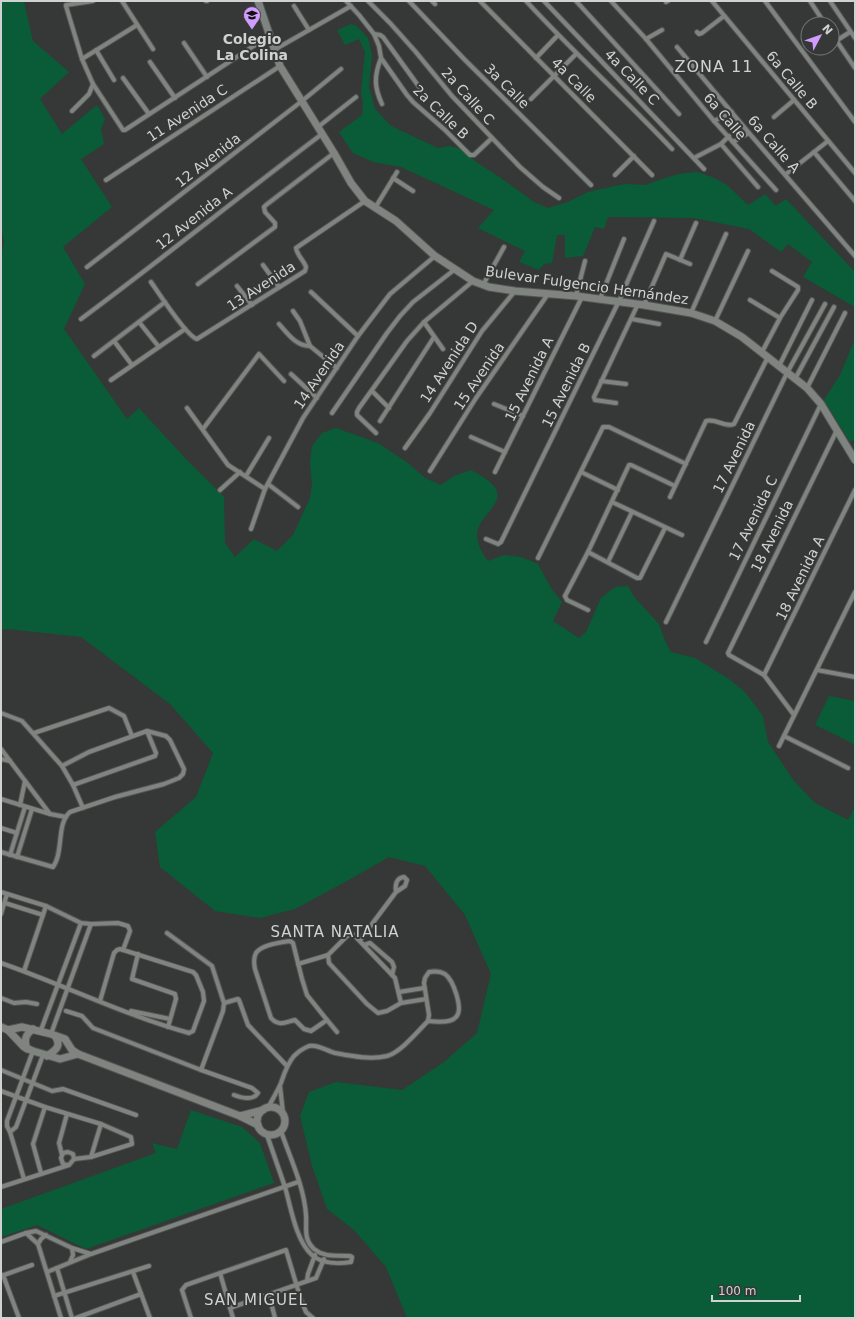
<svg xmlns="http://www.w3.org/2000/svg" width="856" height="1319" font-family="'DejaVu Sans',sans-serif">
	<style>
		.green { fill: #095c37 }
		.lines { fill: none; stroke-linecap: round; stroke-linejoin: round }
		.street-casing { stroke: #525553; stroke-width: 6 }
		.secondary-casing { stroke: #525553; stroke-width: 9 }
		.street { stroke: #808481; stroke-width: 4 }
		.secondary { stroke: #808481; stroke-width: 7 }
		.labels { text-anchor: middle; dominant-baseline: central; stroke-width: 4; stroke-linejoin: round; paint-order: stroke }
		.poi-label { font-size: 14px; font-weight: bold; fill: #d0d2d1; stroke: #353836 }
		.street-label { font-size: 14px; fill: #d0d2d1; stroke: #353836 }
		.neighbourhood-label { font-size: 15px; letter-spacing: 1px; fill: #d0d2d1; stroke: #353836 }
		.quarter-label { font-size: 16px; letter-spacing: 1px; fill: #d0d2d1; stroke: #353836 }
	</style>
	<rect width="100%" height="100%" fill="#353836"/>
	<!-- green -->
	<g class="green">
		<path d="M1,1H25L24,2L33,41L69,72L40,99L62,134L97,105L105,119L101,129L104,144L81,159L112,207L63,247L85,284L64,329L127,419L139,408L186,459L224,497L225,543L235,557L254,539L277,551L293,535L310,498L312,484L310,463L312,446L322,433L336,428L378,443L408,463L425,478L441,485L454,476L471,470C479,474 485,478 492,484C510,502 479,514 477,533C477,544 482,553 488,561L504,555L521,557L538,564L551,588L562,602L553,621L579,638L586,632L601,598L615,587L628,586L635,598L659,624L665,641L671,652L695,658L729,679L745,692L763,716L768,742L794,781L815,803L848,820L855,807V1318H407L386,1267L354,1230L327,1209L312,1166L300,1116L309,1092L336,1082L402,1090L444,1062L477,1033L491,974L465,915L425,866L389,857L345,882L295,909L260,918L215,911L160,867L155,832L196,797L213,753L170,704L81,637L7,629L1,630V254L4,243L1,224Z"/>
		<polygon points="351,24 357,26 368,38 372,55 369,87 375,109 391,126 438,148 449,146 462,149 476,162 501,178 534,202 548,208 568,202 588,192 614,186 626,184 645,185 662,179 679,174 697,172 712,177 727,185 748,205 765,194 776,206 786,199 855,272 855,307 803,277 812,262 788,244 781,252 749,229 694,218 608,217 604,229 595,227 583,256 565,258 565,235 557,235 552,263 544,264 539,270 519,262 525,251 478,228 494,210 401,167 373,162 353,153 339,132 362,115 363,105 361,92 365,52 359,39 345,45 337,30"/>
		<polygon points="855,339 855,439 850,442 824,400 840,375"/>
		<polygon points="829,696 855,701 855,746 852,743 815,725"/>
		<polygon points="191,1110 242,1127 260,1143 274,1183 86,1249 37,1225 1,1237 1,1209 156,1153 152,1143 177,1149"/>
	</g>
	<g class="lines">
		<!-- street casing -->
		<g class="street-casing">
			<g id="street">
				<polyline points="93,1 66,5 66,6 82,59 93,84 123,130 125,130 269,36"/>
				<polyline points="122,1 153,49"/>
				<polyline points="206,1 207,1"/>
				<polyline points="346,1 359,15 374,34 379,46 381,58 407,95 413,102 445,130 470,155 474,155 492,138"/>
				<polyline points="368,1 390,23 415,51 452,96 520,167 543,187 559,198"/>
				<polyline points="409,1 464,59 591,185"/>
				<polyline points="432,1 435,4"/>
				<polyline points="480,1 652,175"/>
				<path d="M526,1C573,52 625,99 672,149"/>
				<polyline points="544,1 704,169"/>
				<polyline points="576,1 679,114"/>
				<polyline points="611,1 646,39 714,121 776,190"/>
				<polyline points="712,1 855,173"/>
				<polyline points="765,1 855,122"/>
				<polyline points="810,1 825,24"/>
				<polyline points="830,1 855,38"/>
				<polyline points="666,2 668,1"/>
				<polyline points="294,6 309,30"/>
				<polyline points="697,32 699,34 702,33 724,16"/>
				<polyline points="374,34 380,35 383,37 425,95"/>
				<polyline points="832,34 855,68"/>
				<polyline points="646,39 662,30"/>
				<polyline points="836,41 850,32"/>
				<polyline points="184,43 207,77"/>
				<polyline points="677,47 749,133 855,256"/>
				<polyline points="96,50 114,80"/>
				<polyline points="274,50 351,6"/>
				<path d="M381,58C374,76 374,87 382,104"/>
				<polyline points="536,58 558,35"/>
				<polyline points="82,59 137,25"/>
				<polyline points="150,62 175,98"/>
				<polyline points="123,78 149,114"/>
				<polyline points="531,99 576,54"/>
				<polyline points="72,111 89,94 93,84"/>
				<polyline points="774,117 794,100"/>
				<polyline points="714,121 732,112"/>
				<polyline points="318,127 356,97"/>
				<polyline points="733,142 749,133"/>
				<polyline points="721,144 758,187"/>
				<polyline points="814,152 855,201"/>
				<polyline points="694,158 721,144 729,136"/>
				<polyline points="786,174 828,141"/>
				<polyline points="615,175 634,156"/>
				<polyline points="393,178 413,191"/>
				<polyline points="106,180 280,66"/>
				<polyline points="375,208 397,172"/>
				<polyline points="680,260 696,223"/>
				<polyline points="263,265 279,287"/>
				<polyline points="87,267 302,101 341,69"/>
				<path d="M151,282C158,292 187,337 197,339L305,271L306,267C304,261 297,255 296,248L365,201"/>
				<polyline points="198,284 275,227 275,223 265,212 264,207 266,205 334,153"/>
				<polyline points="483,285 504,247"/>
				<polyline points="237,286 252,305"/>
				<polyline points="311,292 358,336"/>
				<polyline points="576,296 585,261"/>
				<polyline points="600,299 624,239"/>
				<polyline points="750,300 780,318"/>
				<polyline points="644,305 666,254 690,264"/>
				<polyline points="293,311 300,321 310,346 337,368"/>
				<polyline points="691,313 726,234"/>
				<path d="M81,319C162,259 241,195 322,134"/>
				<polyline points="632,319 659,324"/>
				<polyline points="715,321 748,251"/>
				<polyline points="139,322 159,347"/>
				<polyline points="424,322 443,349"/>
				<path d="M279,324C288,334 296,346 310,346"/>
				<polyline points="114,341 132,365"/>
				<polyline points="762,352 780,318 798,290 798,287 772,271"/>
				<polyline points="94,356 165,302"/>
				<polyline points="779,366 812,300"/>
				<polyline points="291,374 317,398"/>
				<polyline points="795,379 834,307"/>
				<polyline points="111,380 185,329"/>
				<polyline points="601,381 626,384"/>
				<polyline points="807,388 845,313"/>
				<polyline points="372,391 389,408"/>
				<polyline points="616,403 595,400 594,397 638,304"/>
				<polyline points="494,404 523,416"/>
				<polyline points="187,408 228,465 265,489"/>
				<polyline points="332,413 387,333 400,316 413,302 454,270"/>
				<polyline points="380,421 434,337"/>
				<polyline points="203,429 259,354 284,381"/>
				<polyline points="376,433 357,415 357,412 359,408 407,341 424,322 473,281"/>
				<polyline points="471,437 505,452"/>
				<polyline points="405,448 430,413 482,331 515,291"/>
				<polyline points="430,471 476,398 548,294"/>
				<polyline points="495,472 582,297"/>
				<polyline points="581,472 618,490"/>
				<polyline points="246,476 269,438"/>
				<polyline points="268,484 298,507"/>
				<polyline points="220,490 240,472"/>
				<path d="M670,497L706,421C716,418 725,428 734,424L768,357"/>
				<polyline points="612,502 682,535"/>
				<polyline points="251,529 265,489 303,418 358,336 390,294 435,256"/>
				<polyline points="486,539 498,544 501,542 619,301 654,221"/>
				<polyline points="588,552 637,578 640,578 665,528"/>
				<polyline points="538,558 603,427 609,427 686,464"/>
				<polyline points="608,562 632,512"/>
				<polyline points="588,610 567,600 565,596 588,552 629,465 631,465 675,486"/>
				<polyline points="666,622 787,373 825,304"/>
				<polyline points="706,642 821,404"/>
				<polyline points="817,670 855,677"/>
				<polyline points="764,675 855,490"/>
				<polyline points="1,713 22,721 62,766"/>
				<polyline points="794,715 764,675 729,655 728,653 837,430"/>
				<polyline points="34,733 109,708 124,716 132,736"/>
				<polyline points="784,736 848,768"/>
				<polyline points="779,746 855,592"/>
				<polyline points="1,749 50,814"/>
				<polyline points="1,759 10,761"/>
				<polyline points="73,785 155,756 156,753 147,731"/>
				<polyline points="1,799 50,814 66,817"/>
				<polyline points="20,805 25,781"/>
				<polyline points="1,828 17,833"/>
				<path d="M1,852L53,867C64,852 56,824 70,812L115,797L164,784L179,778L183,774L184,769L170,740L166,736L147,731L89,752L62,766L73,785L83,808"/>
				<polyline points="10,855 25,807"/>
				<polyline points="17,857 32,809"/>
				<polyline points="1,892 46,906 81,923 91,924 118,923 128,926 130,931 123,950"/>
				<polyline points="5,903 43,915"/>
				<polyline points="1,914 7,894"/>
				<polyline points="167,933 212,966 224,1003 223,1011 201,1070"/>
				<path d="M360,940L396,892L405,886L407,880L404,877C396,878 395,885 396,892"/>
				<path d="M290,941L293,943L302,979L307,995L327,1020L311,1031L304,1029L295,1020C286,1022 279,1027 271,1018L255,969C254,964 253,958 256,953C261,945 282,942 290,941Z"/>
				<polyline points="364,945 370,943 392,962 394,967 392,975"/>
				<polyline points="138,954 132,979 175,994 176,999 168,1027"/>
				<path d="M1,963C64,985 124,1015 189,1033L193,1031L204,1001L203,992L196,975L193,972L120,949L117,950L114,953L100,1001"/>
				<polyline points="298,964 328,955"/>
				<polyline points="24,971 46,906"/>
				<polyline points="399,992 424,988"/>
				<polyline points="1,998 14,1003 26,1002 37,1004"/>
				<polyline points="224,1003 238,999 239,1000 248,1025 287,1066"/>
				<polyline points="401,1003 395,978 354,935 350,935 347,936 328,955 329,963 367,1004 378,1013 387,1011 401,1003 426,999"/>
				<path d="M66,1011L82,1016L93,1028L201,1070L252,1088L258,1093C253,1101 242,1098 234,1095"/>
				<polyline points="131,1011 170,1019"/>
				<polyline points="327,1020 337,1032"/>
				<polyline points="41,1030 81,923"/>
				<polyline points="51,1034 91,924"/>
				<polyline points="1,1070 52,1091 63,1089 136,1115"/>
				<polyline points="280,1086 283,1113"/>
				<polyline points="1,1091 45,1107 101,1124 131,1137 132,1144 91,1157 74,1159"/>
				<path d="M268,1108C272,1100 277,1092 281,1083C284,1074 287,1064 294,1056C298,1052 304,1048 309,1046C318,1044 327,1051 335,1053C351,1056 371,1060 387,1056C401,1052 418,1031 428,1021L429,1015L424,983L425,978L429,972C434,971 440,971 445,974C453,980 464,1009 456,1017C451,1023 436,1022 428,1021"/>
				<polyline points="10,1132 16,1127 43,1055"/>
				<path d="M267,1135C273,1152 279,1170 285,1187C291,1208 296,1241 312,1255C322,1264 339,1264 351,1262L352,1257L350,1256C337,1255 325,1258 314,1249C303,1239 307,1228 306,1215C304,1186 290,1158 281,1131"/>
				<polyline points="62,1155 59,1143 67,1114"/>
				<polyline points="91,1157 101,1124"/>
				<polyline points="41,1173 33,1144 45,1107"/>
				<polyline points="24,1179 10,1132 7,1126 7,1121 33,1051"/>
				<polyline points="1,1187 69,1165 74,1159 73,1154 68,1152 63,1153 61,1158 63,1164 67,1165"/>
				<polyline points="26,1233 38,1244 61,1318"/>
				<polyline points="1,1242 26,1233 36,1231 72,1248 91,1254"/>
				<polyline points="38,1244 41,1239 46,1235"/>
				<polyline points="70,1262 73,1255 72,1248"/>
				<polyline points="57,1268 72,1318"/>
				<polyline points="47,1272 91,1254 298,1182"/>
				<polyline points="133,1272 150,1318"/>
				<polyline points="220,1273 233,1318"/>
				<polyline points="3,1275 19,1318"/>
				<polyline points="1,1276 32,1265"/>
				<polyline points="307,1281 308,1274 315,1255"/>
				<polyline points="269,1295 275,1318"/>
				<polyline points="54,1296 149,1266"/>
				<polyline points="230,1308 316,1278 324,1259"/>
				<polyline points="76,1318 141,1294"/>
				<polyline points="191,1318 182,1290 186,1285 286,1250 301,1300 306,1312 313,1318"/>
			</g>
		</g>
		<!-- secondary casing -->
		<g class="secondary-casing">
			<g id="secondary">
				<polyline points="258,1 280,66 334,153 351,183 365,201 396,221 435,256 473,281 489,287 515,291 576,296 644,305 691,313 715,321 742,337 807,388 821,404 855,460"/>
				<polyline points="1,1027 8,1030 24,1047 33,1051 60,1059 78,1054"/>
				<polyline points="8,1030 22,1027 51,1034 65,1039 72,1050 78,1054 240,1116 258,1125"/>
				<path d="M27,1049C24,1040 25,1035 33,1029"/>
				<path d="M47,1056C56,1050 62,1046 55,1036"/>
				<circle cx="271" cy="1121" r="14"/>
				<polyline points="240,1116 263,1110"/>
			</g>
		</g>
		<!-- street -->
		<use href="#street" class="street"/>
		<!-- secondary -->
		<use href="#secondary" class="secondary"/>
	</g>
	<!-- icons -->
	<defs>
		<g id="school-pin" transform="scale(0.9)"><path d="M0 17L-7.5 6A9.5 9.5 0 1 1 7.5 6Z" fill="#d09dff" stroke="#353836"/><path d="M0-5L7-2L0 1L-7-2ZM-4 1L0 2.5L4 1V4Q0 6-4 4Z" fill="#111"/></g>
	</defs>
	<g fill-rule="evenodd">
		<use href="#school-pin" x="252" y="15"/>
	</g>
	<g class="labels">
		<!-- poi labels -->
		<g class="poi-label">
			<text x="252" y="39">Colegio<tspan x="252" dy="16">La Colina</tspan></text>
		</g>
		<!-- street labels -->
		<g class="street-label">
			<text transform="translate(632 77) rotate(46)">4a Calle C</text>
			<text transform="translate(574 80) rotate(45)">4a Calle</text>
			<text transform="translate(792 80) rotate(50)">6a Calle B</text>
			<text transform="translate(507 86) rotate(45)">3a Calle</text>
			<text transform="translate(468 96) rotate(48)">2a Calle C</text>
			<text transform="translate(441 112) rotate(44)">2a Calle B</text>
			<text transform="translate(187 113) rotate(-33)">11 Avenida C</text>
			<text transform="translate(725 116) rotate(49)">6a Calle</text>
			<text transform="translate(774 144) rotate(49)">6a Calle A</text>
			<text transform="translate(208 160) rotate(-38)">12 Avenida</text>
			<text transform="translate(194 218) rotate(-38)">12 Avenida A</text>
			<text transform="translate(587 285) rotate(8)">Bulevar Fulgencio Hernández</text>
			<text transform="translate(261 286) rotate(-33)">13 Avenida</text>
			<text transform="translate(449 362) rotate(-57)">14 Avenida D</text>
			<text transform="translate(319 375) rotate(-56)">14 Avenida</text>
			<text transform="translate(479 376) rotate(-56)">15 Avenida</text>
			<text transform="translate(529 379) rotate(-64)">15 Avenida A</text>
			<text transform="translate(566 385) rotate(-64)">15 Avenida B</text>
			<text transform="translate(734 457) rotate(-64)">17 Avenida</text>
			<text transform="translate(753 518) rotate(-64)">17 Avenida C</text>
			<text transform="translate(772 536) rotate(-64)">18 Avenida</text>
			<text transform="translate(800 578) rotate(-64)">18 Avenida A</text>
		</g>
		<!-- neighbourhood labels -->
		<g class="neighbourhood-label">
			<text x="335" y="932">SANTA NATALIA</text>
			<text x="256" y="1300">SAN MIGUEL</text>
		</g>
		<!-- quarter labels -->
		<g class="quarter-label">
			<text x="714" y="66">ZONA 11</text>
		</g>
	</g>
	<!-- border -->
	<rect width="856" height="1319" fill="none" stroke="#d0d2d1" stroke-width="4"/>
	<!-- north arrow -->
	<g transform="translate(820 36) rotate(49)"><circle r="19" fill="#353836" stroke="#737674"/>
	<path d="M0-3L7 15L0 10L-7 15Z" fill="#d09dff"/>
	<text y="-6" font-size="11" font-weight="bold" text-anchor="middle" fill="#d0d2d1">N</text>
	</g>
	<!-- scale -->
	<path d="M712 1295v6h88v-6" fill="none" stroke="#d0d2d1" stroke-width="2"/>
	<text x="718" y="1295" font-size="12" fill="#d0d2d1" stroke="#353836" stroke-width="3" paint-order="stroke">100 m</text>
</svg>
